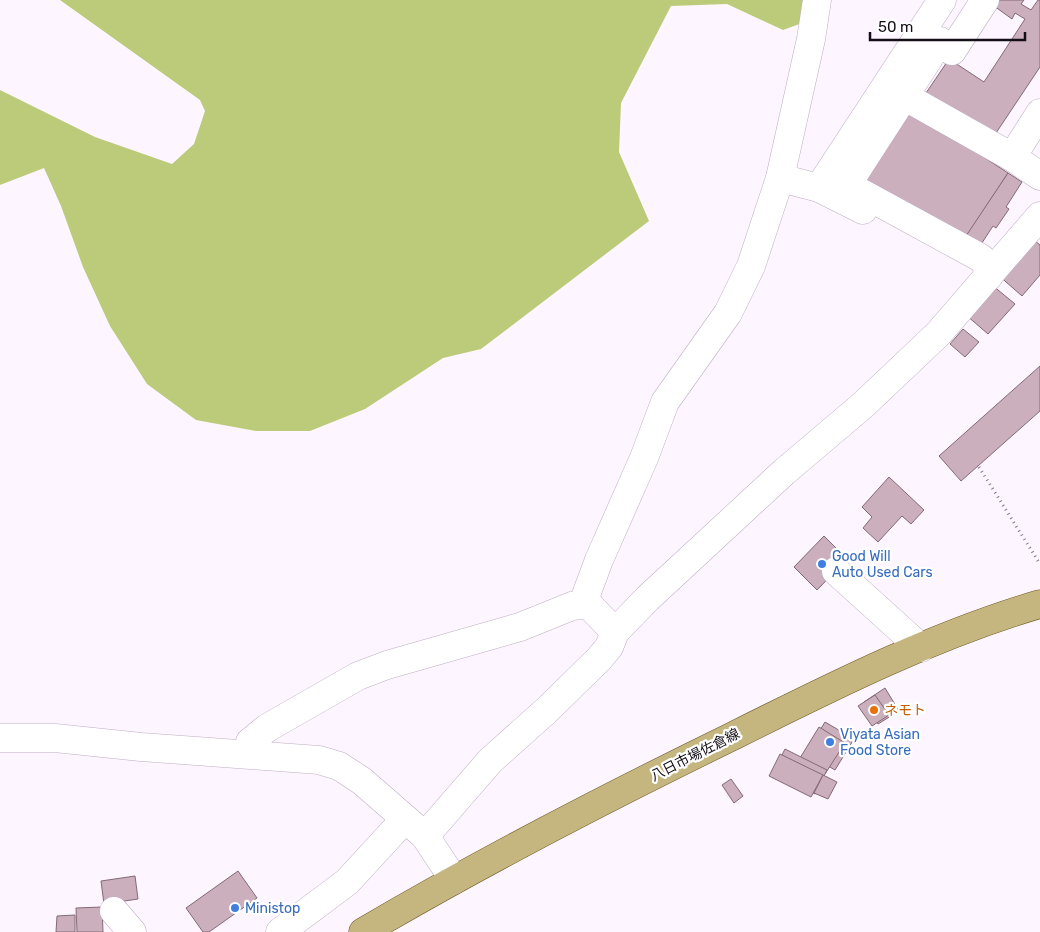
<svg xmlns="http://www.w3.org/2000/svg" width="1040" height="932" font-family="Rubik,'Noto Sans JP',sans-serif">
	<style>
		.forest { fill: #bbcb79 }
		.building { fill: #ccafbd; stroke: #836975 }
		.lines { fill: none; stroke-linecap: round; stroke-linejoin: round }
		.minor-casing { stroke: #bfadc4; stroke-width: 29 }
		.major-casing { stroke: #6e5b24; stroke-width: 29 }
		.path { stroke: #817a83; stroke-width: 3; stroke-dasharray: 1 4; stroke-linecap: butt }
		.minor { stroke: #fff; stroke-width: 28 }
		.major { stroke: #c5b680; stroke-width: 28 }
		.shop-dot { fill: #3f7fe0; stroke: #fff; stroke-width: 2 }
		.food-dot { fill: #e8710a; stroke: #fff; stroke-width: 2 }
		.labels { text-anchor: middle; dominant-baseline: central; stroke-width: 4.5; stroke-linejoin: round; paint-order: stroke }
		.shop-label { font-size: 14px; fill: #366cbe; stroke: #fff; text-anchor: start }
		.food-label { font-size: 14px; fill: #c56008; stroke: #fff; text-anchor: start }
		.street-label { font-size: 14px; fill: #140e16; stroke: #fff }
	</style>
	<rect width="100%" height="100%" fill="#fdf5ff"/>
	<!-- forest -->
	<polygon class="forest" points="60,0 807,0 802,23 783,30 727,4 671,6 621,103 619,152 649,221 481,349 443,358 365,409 310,431 256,431 196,420 147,384 110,326 83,267 61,206 44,168 0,185 0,90 95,137 172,164 194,144 205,111 200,100"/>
	<!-- building -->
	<g class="building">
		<polygon points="998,0 1024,0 1021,4 1031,10 1038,0 1040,0 1040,67 990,142 926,93 949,59 984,82 1025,19 1015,13 1012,19 994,6"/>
		<polygon points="909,108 1008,173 961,245 862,180"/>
		<polygon points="1008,173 1022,182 1006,207 1009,209 996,228 993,226 978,249 964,239"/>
		<polygon points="1029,236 1040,245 1040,275 1022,296 997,274"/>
		<polygon points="992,285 1015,304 988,334 966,315"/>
		<polygon points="963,329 979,342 965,357 950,344"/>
		<polygon points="1040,366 1040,411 961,481 939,456"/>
		<polygon points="889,477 924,510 911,524 902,516 878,542 863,528 872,517 862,507"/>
		<polygon points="824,536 847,559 817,590 794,567"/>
		<polygon points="885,688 899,711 878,724 864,702"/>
		<polygon points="875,695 889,715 872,726 858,706"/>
		<polygon points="825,722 854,739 835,770 806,753"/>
		<polygon points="819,727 845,743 825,774 800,758"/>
		<polygon points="785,749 827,770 815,794 773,773"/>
		<polygon points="780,754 823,775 811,797 769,776"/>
		<polygon points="823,775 837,782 828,799 814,793"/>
		<polygon points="731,779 743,796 734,803 722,785"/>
		<polygon points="238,871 257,898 209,932 203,932 186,908"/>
		<polygon points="135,876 138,899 104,904 101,881"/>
		<polygon points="102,907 103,932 77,932 76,908"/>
		<polygon points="75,915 75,932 56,932 57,916"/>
	</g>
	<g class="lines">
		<!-- minor casing -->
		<g class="minor-casing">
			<g id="minor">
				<polyline points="985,0 952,51 940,41 847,185 981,258 987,265 988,277"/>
				<polyline points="904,96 1012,157 1040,176"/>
				<polyline points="1012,157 1040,113"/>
				<polyline points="780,178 819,188 863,210"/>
				<polyline points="819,188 942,0"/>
				<polyline points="836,571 921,648"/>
				<polyline points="615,632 588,604 586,595 599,560 644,458 665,402 728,313 751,266 780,178 811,39 817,0"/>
				<polyline points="0,738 55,738 141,747 319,760 339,766 362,781 425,836 454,880"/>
				<polyline points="248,754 250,742 267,728 358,676 387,665 520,627 572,606 588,604"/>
				<polyline points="425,836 490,761 548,709 599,659 609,647 615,632 648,598 784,472 863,405 938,334 1040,216"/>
				<polyline points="114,911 132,932"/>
				<polyline points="280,932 347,882 405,819"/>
			</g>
		</g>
		<!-- major casing -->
		<g class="major-casing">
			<path id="major" d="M363,932C482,862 606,798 731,737C831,687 932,636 1040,604"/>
		</g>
		<!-- path -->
		<polyline class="path" points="979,467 1040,564"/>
		<!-- minor -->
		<use href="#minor" class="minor"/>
		<!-- major -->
		<use href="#major" class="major"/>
	</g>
	<!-- markers -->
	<g class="shop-dot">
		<circle cx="822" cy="564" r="5"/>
		<circle cx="830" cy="742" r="5"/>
		<circle cx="235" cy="908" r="5"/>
	</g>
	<circle class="food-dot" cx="874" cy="710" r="5"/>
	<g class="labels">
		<!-- shop labels -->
		<g class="shop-label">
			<text x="832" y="556">Good Will<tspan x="832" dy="16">Auto Used Cars</tspan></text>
			<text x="840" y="734">Viyata Asian<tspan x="840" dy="16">Food Store</tspan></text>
			<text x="245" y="908">Ministop</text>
		</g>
		<!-- food labels -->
		<g class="food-label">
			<text x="884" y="710">ネモト</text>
		</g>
		<!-- street labels -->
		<g class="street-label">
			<text transform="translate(695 755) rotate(-27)">八日市場佐倉線</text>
		</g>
	</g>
	<!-- scale -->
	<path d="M870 32v8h155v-8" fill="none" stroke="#140e16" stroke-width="2.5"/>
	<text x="878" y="32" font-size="15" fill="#140e16" stroke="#ffffff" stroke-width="4" paint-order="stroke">50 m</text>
</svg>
